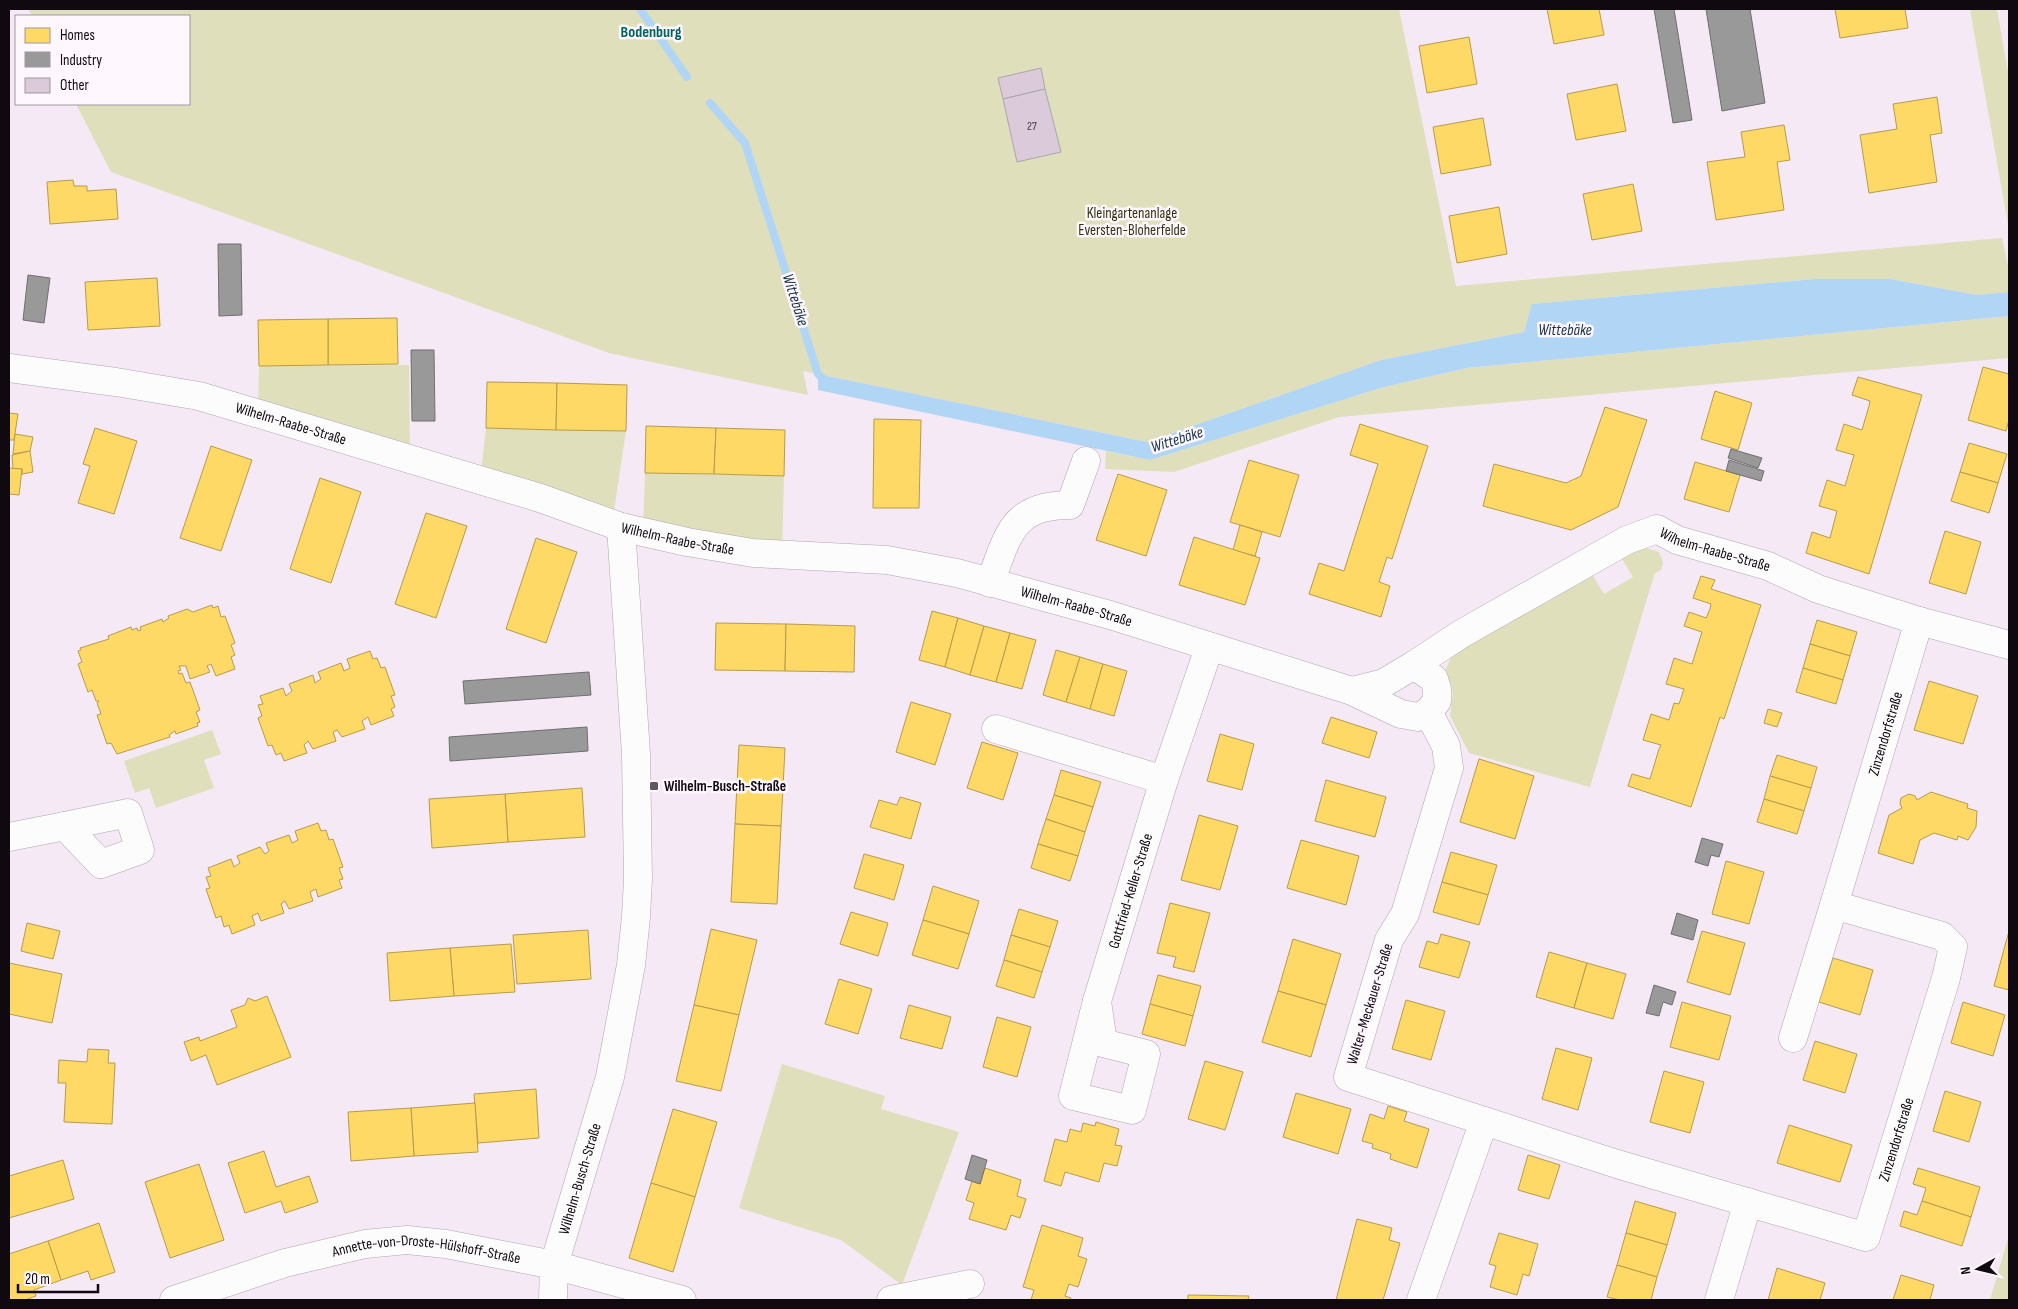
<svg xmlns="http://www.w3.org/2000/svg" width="2018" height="1309" font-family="'Sofia Sans Condensed',sans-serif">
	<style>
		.green { fill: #dfdfbc }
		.water { fill: #b1d5f5 }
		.homes { fill: #ffd966; stroke: #b79b4c }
		.industry { fill: #999; stroke: #706e70 }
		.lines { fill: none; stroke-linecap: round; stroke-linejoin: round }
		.stream { stroke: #b1d5f5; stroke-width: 8 }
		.building { fill: #dacada; stroke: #ada5ad }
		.minor-casing { stroke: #aea6ae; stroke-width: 29 }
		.minor { stroke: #fdfcfd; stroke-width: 28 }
		.poi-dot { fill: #605860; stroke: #fff7fe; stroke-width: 2 }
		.labels { text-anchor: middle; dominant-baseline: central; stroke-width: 5; stroke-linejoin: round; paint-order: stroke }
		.number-label { font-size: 12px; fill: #423a42 }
		.park-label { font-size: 15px; fill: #313412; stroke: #fff7fe }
		.street-label { font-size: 15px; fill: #100a10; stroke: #fff7fe }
		.poi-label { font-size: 15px; font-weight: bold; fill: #100a10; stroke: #fff7fe; text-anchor: start }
		.neighbourhood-label { font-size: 16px; font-weight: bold; fill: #00655f; stroke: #fff7fe }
		.water-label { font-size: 16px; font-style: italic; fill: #143448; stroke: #fff7fe }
	</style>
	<rect width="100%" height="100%" fill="#f4e9f4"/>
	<!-- green -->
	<g class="green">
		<polygon points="28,9 1399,9 1456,286 2002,238 2009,270 2009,292 1977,295 1890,279 1815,279 1533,304 1524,332 1381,360 1147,442 803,371 808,395 609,353 111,172 76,104 189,104 189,16 32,16"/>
		<polygon points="1970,9 1997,9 2009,78 2009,230"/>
		<polygon points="2009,316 2009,358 1339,417 1174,472 1105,469 1106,451 1150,460 1384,387 1467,368"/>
		<polygon points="409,365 410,459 258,413 259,366"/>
		<polygon points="486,428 626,431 612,524 480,480"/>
		<polygon points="645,473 784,476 782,555 643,532"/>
		<polygon points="1646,548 1659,552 1663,562 1661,570 1655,573 1649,592 1590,787 1469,753 1450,716 1453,694 1451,683 1444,673 1453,653 1593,576 1604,594 1633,577 1622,559 1625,552"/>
		<polygon points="212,730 221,754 204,760 214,788 156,808 149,788 135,793 124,761"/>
		<polygon points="782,1064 885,1096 881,1109 959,1132 902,1285 841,1240 739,1208"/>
		<polygon points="2009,1235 2009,1300 1990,1300"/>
	</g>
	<!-- water -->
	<polygon class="water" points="1815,279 1890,279 1977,295 2009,292 2009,316 1467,368 1384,387 1150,460 818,390 818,374 1147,442 1381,360 1524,332 1532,304"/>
	<!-- homes -->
	<g class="homes">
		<polygon points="1547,9 1599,9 1604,35 1554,44"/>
		<polygon points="1835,9 1905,9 1908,28 1840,38"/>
		<polygon points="1469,37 1477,84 1427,93 1419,46"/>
		<polygon points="1617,84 1626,131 1576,140 1567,94"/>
		<polygon points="1937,97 1942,133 1930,135 1937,182 1869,193 1860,135 1897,129 1893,104"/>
		<polygon points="1483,118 1491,165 1441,174 1433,127"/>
		<polygon points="1784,125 1790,160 1777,162 1784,210 1716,220 1707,162 1745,157 1741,132"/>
		<polygon points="73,180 74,186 87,186 87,191 116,189 118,219 50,224 47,182"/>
		<polygon points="1633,184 1642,231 1592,240 1583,194"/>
		<polygon points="1499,207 1507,254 1457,263 1449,216"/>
		<polygon points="157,278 160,326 88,330 85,282"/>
		<polygon points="397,318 398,364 328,365 328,319"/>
		<polygon points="328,319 328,365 259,366 258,320"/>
		<polygon points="1983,367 2009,374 2009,419 2006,431 1968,420"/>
		<polygon points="1858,377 1922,395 1869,574 1806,553 1812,532 1830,538 1837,511 1819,506 1827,480 1845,486 1854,455 1836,450 1844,424 1862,430 1869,406 1870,401 1852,395"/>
		<polygon points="487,382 557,383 556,430 486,428"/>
		<polygon points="557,383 627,385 626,431 556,430"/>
		<polygon points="1715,391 1752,403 1738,450 1701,439"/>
		<polygon points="1605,407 1647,420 1618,507 1571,530 1483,506 1494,464 1566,483 1581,476"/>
		<polygon points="9,413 18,414 14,440 9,440"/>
		<polygon points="874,419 921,420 919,508 873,508"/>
		<polygon points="1360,424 1428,446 1392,559 1387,557 1379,582 1390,586 1381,617 1309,594 1319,563 1344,571 1378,464 1350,455"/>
		<polygon points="646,426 716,428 714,474 645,473"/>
		<polygon points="95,428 137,441 114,514 78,503 90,466 83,464"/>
		<polygon points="716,428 785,430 784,476 714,474"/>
		<polygon points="15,434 33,437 30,451 13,454"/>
		<polygon points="1969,443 2007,454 1998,483 1960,472"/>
		<polygon points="211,446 252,460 221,551 180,538"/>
		<polygon points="30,451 33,472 22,474 22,469 13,469 12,455"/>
		<polygon points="1249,460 1299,475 1280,537 1230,522"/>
		<polygon points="1695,462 1740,475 1729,512 1684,499"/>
		<polygon points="9,468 22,469 19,495 9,494"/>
		<polygon points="1960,472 1998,483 1989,513 1951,501"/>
		<polygon points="1118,474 1167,490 1146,556 1096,540"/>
		<polygon points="320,478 361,492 331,583 290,569"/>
		<polygon points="426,513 467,526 436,618 395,604"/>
		<polygon points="1240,525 1262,532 1255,556 1233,550"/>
		<polygon points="1945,531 1981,542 1966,594 1929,583"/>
		<polygon points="1194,537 1260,558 1245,605 1179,585"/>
		<polygon points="536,538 577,552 546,643 506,629"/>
		<polygon points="1701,576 1715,580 1711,589 1761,605 1724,719 1720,717 1691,807 1628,786 1632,774 1650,779 1659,749 1661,745 1643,740 1651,714 1669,720 1674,703 1679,704 1684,689 1666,684 1674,658 1692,664 1702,632 1684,626 1689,612 1706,618 1710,609 1711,604 1693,598"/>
		<polygon points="212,605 213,608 218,606 221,617 225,616 235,643 231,645 235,655 231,657 235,669 216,676 211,664 207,666 210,672 190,679 186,666 179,666 181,670 178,671 179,674 182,673 186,683 190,682 200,710 196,712 200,722 197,723 198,726 176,734 175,731 169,735 170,737 117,754 111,743 107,744 97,715 101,714 97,703 99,701 96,701 92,690 88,692 78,664 82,662 78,651 81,650 80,648 109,639 108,636 131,627 132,630 137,628 138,631 141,630 140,627 162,619 163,622 169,618 168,616 187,609 193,612"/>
		<polygon points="932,611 958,618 945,667 919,660"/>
		<polygon points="958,618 984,626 970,675 945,667"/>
		<polygon points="1817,620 1857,632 1850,656 1810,644"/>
		<polygon points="716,623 786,624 785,671 715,670"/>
		<polygon points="786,624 855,626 854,672 785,671"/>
		<polygon points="984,626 1010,633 996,682 970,675"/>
		<polygon points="1010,633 1036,640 1022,689 996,682"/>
		<polygon points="1810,644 1850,656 1843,680 1803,668"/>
		<polygon points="1056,650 1080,657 1066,702 1043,695"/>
		<polygon points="370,651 373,659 377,658 381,668 385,667 395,695 391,696 395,707 391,709 394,716 371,725 368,717 362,721 365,729 342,737 337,730 333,732 336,741 313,749 308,741 304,745 307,753 284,761 281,753 276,755 272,745 268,746 258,718 262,716 258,705 263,704 260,696 283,688 286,696 292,691 289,684 313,675 315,683 321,679 318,672 341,663 344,671 350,668 347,659"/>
		<polygon points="1080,657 1103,664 1090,709 1066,702"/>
		<polygon points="1103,664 1127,671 1114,716 1090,709"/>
		<polygon points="1803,668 1843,680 1836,704 1796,692"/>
		<polygon points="1929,681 1978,696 1963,744 1914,730"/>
		<polygon points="911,702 951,714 935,765 896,752"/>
		<polygon points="1768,709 1782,713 1777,727 1764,723"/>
		<polygon points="1331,717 1377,732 1369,758 1322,743"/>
		<polygon points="1220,734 1254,744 1242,790 1207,781"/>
		<polygon points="982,742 1018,753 1003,800 967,788"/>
		<polygon points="739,745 785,748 781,826 735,824"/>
		<polygon points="1777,755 1817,767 1811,788 1770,776"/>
		<polygon points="1479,759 1534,776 1515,839 1460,822"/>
		<polygon points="1061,770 1101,782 1093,807 1054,795"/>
		<polygon points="1770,776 1811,788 1804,811 1764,799"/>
		<polygon points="1326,780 1386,797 1375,837 1315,821"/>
		<polygon points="582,788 585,837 508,842 505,794"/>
		<polygon points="1931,792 1968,804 1967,808 1977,811 1976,827 1968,840 1958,836 1957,840 1934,833 1920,840 1913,864 1878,853 1889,815 1902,808 1900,804 1901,798 1909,794 1915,796 1917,800"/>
		<polygon points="505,794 508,842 432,848 429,799"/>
		<polygon points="1054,795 1093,807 1085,832 1046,819"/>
		<polygon points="900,797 921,803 911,839 870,827 879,800 897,805"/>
		<polygon points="1764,799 1804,811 1797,834 1757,822"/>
		<polygon points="1199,815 1238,826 1220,890 1181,880"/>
		<polygon points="1046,819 1085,832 1078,856 1038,844"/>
		<polygon points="318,823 321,831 326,830 329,840 333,839 343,867 339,868 343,879 339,880 342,888 318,897 316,889 310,892 313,901 289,909 285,901 281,904 284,913 261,921 258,913 252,916 255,925 232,934 229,925 224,927 221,916 216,918 206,889 210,888 206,877 211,876 208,868 231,859 234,867 240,863 237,856 260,847 265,854 269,851 266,843 289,835 292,843 298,840 295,831"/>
		<polygon points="735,824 781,826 777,904 731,902"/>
		<polygon points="1301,840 1359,856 1346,905 1287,888"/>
		<polygon points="1038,844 1078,856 1070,881 1031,868"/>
		<polygon points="1451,852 1497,865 1488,895 1442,882"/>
		<polygon points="864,854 904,865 894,900 854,888"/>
		<polygon points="1726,861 1764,872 1749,924 1712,914"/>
		<polygon points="1442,882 1488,895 1479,925 1433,912"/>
		<polygon points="933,886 979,901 969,934 923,920"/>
		<polygon points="1170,903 1210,913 1194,972 1173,967 1176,957 1157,953"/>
		<polygon points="1019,909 1058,921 1050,947 1011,935"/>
		<polygon points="851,912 888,923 878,956 840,944"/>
		<polygon points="923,920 969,934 958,969 912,955"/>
		<polygon points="27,923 60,931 53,959 21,951"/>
		<polygon points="711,929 757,940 739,1015 694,1005"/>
		<polygon points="588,930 591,979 517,984 513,935"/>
		<polygon points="1702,931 1745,943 1730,995 1687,982"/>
		<polygon points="2009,931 2009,990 1994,986"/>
		<polygon points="1441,934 1470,942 1459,978 1419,967 1427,941 1438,944"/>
		<polygon points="1011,935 1050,947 1042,972 1004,960"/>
		<polygon points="1293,939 1341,954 1326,1005 1278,991"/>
		<polygon points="511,944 515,992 454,996 450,948"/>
		<polygon points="450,948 454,996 390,1001 387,953"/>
		<polygon points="1549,952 1587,963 1574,1008 1536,997"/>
		<polygon points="1833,958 1873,970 1860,1015 1819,1002"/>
		<polygon points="1004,960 1042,972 1034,998 996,986"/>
		<polygon points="9,963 62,974 52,1023 9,1014"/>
		<polygon points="1587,963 1626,974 1613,1019 1574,1008"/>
		<polygon points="1158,975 1201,986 1193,1016 1150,1004"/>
		<polygon points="839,979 872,989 858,1034 825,1024"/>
		<polygon points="1278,991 1326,1005 1311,1057 1262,1042"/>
		<polygon points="267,996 291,1057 217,1085 206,1055 191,1061 184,1042 199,1037 200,1041 237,1027 231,1010 245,1005 248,998 255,1001"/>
		<polygon points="1406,1000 1445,1011 1431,1060 1392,1049"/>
		<polygon points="1682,1002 1731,1016 1719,1060 1670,1047"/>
		<polygon points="1963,1002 2005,1015 1993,1056 1951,1043"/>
		<polygon points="1150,1004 1193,1016 1185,1046 1142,1034"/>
		<polygon points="694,1005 739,1015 721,1091 676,1081"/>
		<polygon points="909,1005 951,1017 942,1049 900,1038"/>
		<polygon points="997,1017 1031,1027 1017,1077 983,1067"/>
		<polygon points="1815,1041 1857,1054 1845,1093 1803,1080"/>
		<polygon points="1556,1048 1592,1058 1578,1110 1542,1099"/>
		<polygon points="88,1049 109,1050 108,1063 115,1063 112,1124 64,1122 66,1083 58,1083 59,1060 87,1062"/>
		<polygon points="1205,1061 1243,1072 1225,1130 1188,1119"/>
		<polygon points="1664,1071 1704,1082 1690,1133 1650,1122"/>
		<polygon points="536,1089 539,1138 478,1143 474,1094"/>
		<polygon points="1945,1091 1981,1102 1969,1142 1933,1131"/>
		<polygon points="1296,1093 1351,1109 1338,1154 1283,1137"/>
		<polygon points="475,1103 478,1152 414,1156 411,1108"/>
		<polygon points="1388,1106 1407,1112 1404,1121 1429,1129 1417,1168 1390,1159 1391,1154 1372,1148 1373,1144 1362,1141 1370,1114 1384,1119"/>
		<polygon points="411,1108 414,1156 351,1161 348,1112"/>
		<polygon points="673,1109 717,1122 695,1197 651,1183"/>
		<polygon points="1096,1122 1119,1129 1115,1145 1122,1146 1117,1166 1104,1163 1099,1182 1065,1172 1061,1186 1044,1181 1055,1139 1067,1142 1070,1129 1081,1132 1083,1123 1095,1126"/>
		<polygon points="1789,1125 1852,1145 1840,1182 1777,1163"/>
		<polygon points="264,1151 276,1187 309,1176 318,1202 285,1213 281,1201 245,1213 228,1163"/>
		<polygon points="1528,1155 1560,1165 1549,1199 1518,1190"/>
		<polygon points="63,1160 74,1199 9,1218 9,1176"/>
		<polygon points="199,1164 224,1240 170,1258 145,1182"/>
		<polygon points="985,1168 1021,1180 1017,1196 1026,1199 1020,1218 1011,1215 1006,1230 969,1219 974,1203 966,1200 972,1181 980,1184"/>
		<polygon points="1918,1168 1980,1187 1971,1217 1922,1201 1926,1188 1913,1184"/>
		<polygon points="651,1183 695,1197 673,1272 629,1258"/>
		<polygon points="1635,1201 1676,1213 1667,1245 1626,1233"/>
		<polygon points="1922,1201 1971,1217 1962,1246 1900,1226 1904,1211 1917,1215"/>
		<polygon points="1357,1219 1392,1228 1389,1240 1400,1243 1383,1300 1336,1300"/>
		<polygon points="99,1223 115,1272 91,1280 88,1271 61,1280 48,1241"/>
		<polygon points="1042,1225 1083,1238 1078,1256 1087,1259 1078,1287 1069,1284 1065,1296 1071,1298 1070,1300 1031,1300 1034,1290 1023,1287"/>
		<polygon points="1499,1233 1538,1244 1529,1276 1523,1274 1517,1295 1490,1287 1496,1266 1489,1264"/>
		<polygon points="1626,1233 1667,1245 1657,1277 1617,1265"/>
		<polygon points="48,1241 61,1280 34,1290 36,1296 25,1300 9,1300 9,1254"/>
		<polygon points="1617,1265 1657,1277 1651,1300 1620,1300 1607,1297"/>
		<polygon points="1777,1268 1825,1283 1820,1300 1768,1300"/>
		<polygon points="1901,1275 1934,1285 1930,1300 1893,1300"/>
		<polygon points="1188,1295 1249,1296 1248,1300 1188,1300"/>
	</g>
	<!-- industry -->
	<g class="industry">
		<polygon points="1654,9 1674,9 1692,120 1673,123"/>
		<polygon points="1706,9 1750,9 1765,103 1722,111"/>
		<polygon points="218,244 241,244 242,315 219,316"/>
		<polygon points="28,275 50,278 44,323 23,320"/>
		<polygon points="411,350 434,350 435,421 412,421"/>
		<polygon points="1731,449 1762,458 1758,468 1728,458"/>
		<polygon points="1729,460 1764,471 1761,481 1726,471"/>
		<polygon points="589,672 591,695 465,704 463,681"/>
		<polygon points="587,727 588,751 450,761 449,737"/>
		<polygon points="1702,838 1723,844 1719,857 1711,855 1708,866 1695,862"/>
		<polygon points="1677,913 1698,920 1693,940 1671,934"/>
		<polygon points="1654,985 1676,992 1672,1005 1663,1002 1659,1016 1646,1013"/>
		<polygon points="972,1155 987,1160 980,1184 965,1179"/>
	</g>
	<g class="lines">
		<!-- stream -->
		<g class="stream">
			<polyline points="640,9 687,77"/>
			<polyline points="710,103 745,143 818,374 825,381"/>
		</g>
	</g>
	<!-- building -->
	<g class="building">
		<polygon points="1041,68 1045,89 1003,99 998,78"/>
		<polygon points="1045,89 1061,152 1017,162 1003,99"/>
	</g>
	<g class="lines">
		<!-- minor casing -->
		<g class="minor-casing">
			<g id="minor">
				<path id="s1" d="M9,368L116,382L199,396L540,498L621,527L687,542L753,553L887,560L957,573L1110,615L1352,691L1401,714L1418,717L1428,712L1437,701V689L1434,679L1414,665L1384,683L1352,691"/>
				<path d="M990,583C1008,536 1011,505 1070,505L1086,461"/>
				<path id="s2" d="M1414,665L1461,634L1627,540L1657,529L1677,540L1768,566L1818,589L1919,621L2009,645"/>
				<path id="s3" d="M1428,712L1446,746L1449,768L1405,914L1389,940L1348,1077L1617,1164L1866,1237L1946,978L1953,947L1942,936L1834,905L1793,1038"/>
				<polyline points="996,729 1164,780"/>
				<polygon points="128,813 140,850 101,864 65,826"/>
				<polyline points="9,837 65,826"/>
				<path id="s4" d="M1834,905L1919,621"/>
				<path id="s5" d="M1097,1001L1164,780L1209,648"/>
				<polygon points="1097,1001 1103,1043 1146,1054 1132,1110 1073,1096"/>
				<path id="s6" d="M174,1300L285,1263L365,1244L407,1240L446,1244L554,1265L682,1300"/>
				<path id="s7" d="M553,1300L554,1265L610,1077L631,965L636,917L638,879L636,754L621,527"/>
				<polyline points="891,1300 970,1284"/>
				<polyline points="1421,1300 1484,1121"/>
				<polyline points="1719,1300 1748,1202"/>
			</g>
		</g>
		<!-- minor -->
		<use href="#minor" class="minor"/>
	</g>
	<!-- markers -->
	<rect class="poi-dot" x="649" y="781" width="10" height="10" rx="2.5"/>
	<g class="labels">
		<!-- number labels -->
		<g class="number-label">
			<text x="1032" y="126">27</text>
		</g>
		<!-- park labels -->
		<g class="park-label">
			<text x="1132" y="213">Kleingartenanlage<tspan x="1132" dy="17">Eversten-Bloherfelde</tspan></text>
		</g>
		<!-- street labels -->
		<g class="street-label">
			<text stroke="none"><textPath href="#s1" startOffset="288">Wilhelm-Raabe-Straße</textPath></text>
			<text stroke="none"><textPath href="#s1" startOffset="692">Wilhelm-Raabe-Straße</textPath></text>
			<text stroke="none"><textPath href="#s2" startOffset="341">Wilhelm-Raabe-Straße</textPath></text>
			<text stroke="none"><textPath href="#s1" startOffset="1098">Wilhelm-Raabe-Straße</textPath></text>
			<text stroke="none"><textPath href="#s4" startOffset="179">Zinzendorfstraße</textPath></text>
			<text stroke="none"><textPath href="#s5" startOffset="115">Gottfried-Keller-Straße</textPath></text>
			<text transform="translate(1370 1004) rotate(-73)">Walter-Meckauer-Straße</text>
			<text stroke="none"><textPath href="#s3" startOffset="1031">Zinzendorfstraße</textPath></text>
			<text stroke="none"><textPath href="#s7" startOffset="125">Wilhelm-Busch-Straße</textPath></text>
			<text stroke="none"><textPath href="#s6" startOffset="261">Annette-von-Droste-Hülshoff-Straße</textPath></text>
		</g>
		<!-- poi labels -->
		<g class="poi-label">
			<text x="664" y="786">Wilhelm-Busch-Straße</text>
		</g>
		<!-- neighbourhood labels -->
		<g class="neighbourhood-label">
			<text x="651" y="32">Bodenburg</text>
		</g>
		<!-- water labels -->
		<g class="water-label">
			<text transform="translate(795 300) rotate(72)">Wittebäke</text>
			<text x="1565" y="330">Wittebäke</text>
			<text transform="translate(1177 440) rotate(-17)">Wittebäke</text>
		</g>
	</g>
	<!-- border -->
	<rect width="2018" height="1309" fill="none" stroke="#100a10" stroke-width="20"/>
	<!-- legend -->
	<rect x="15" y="15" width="175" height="90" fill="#fff7fe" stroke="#9f989f"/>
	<rect x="25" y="28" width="25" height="15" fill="#ffd966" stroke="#9f989f"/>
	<text x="60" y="40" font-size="15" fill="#100a10">Homes</text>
	<rect x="25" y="52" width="25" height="15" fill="#999999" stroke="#9f989f"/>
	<text x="60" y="65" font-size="15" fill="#100a10">Industry</text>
	<rect x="25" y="78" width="25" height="15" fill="#dacada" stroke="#9f989f"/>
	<text x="60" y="90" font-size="15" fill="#100a10">Other</text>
	<!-- north arrow -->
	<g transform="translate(1978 1269) rotate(262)" stroke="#fff7fe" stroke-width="4" paint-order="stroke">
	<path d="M0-4L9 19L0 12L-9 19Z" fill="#100a10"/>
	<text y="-8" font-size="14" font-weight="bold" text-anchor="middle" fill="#100a10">N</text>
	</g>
	<!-- scale -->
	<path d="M18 1284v8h80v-8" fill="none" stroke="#100a10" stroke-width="2.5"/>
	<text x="25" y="1284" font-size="15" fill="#100a10" stroke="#fff7fe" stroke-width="4" paint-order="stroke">20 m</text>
</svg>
